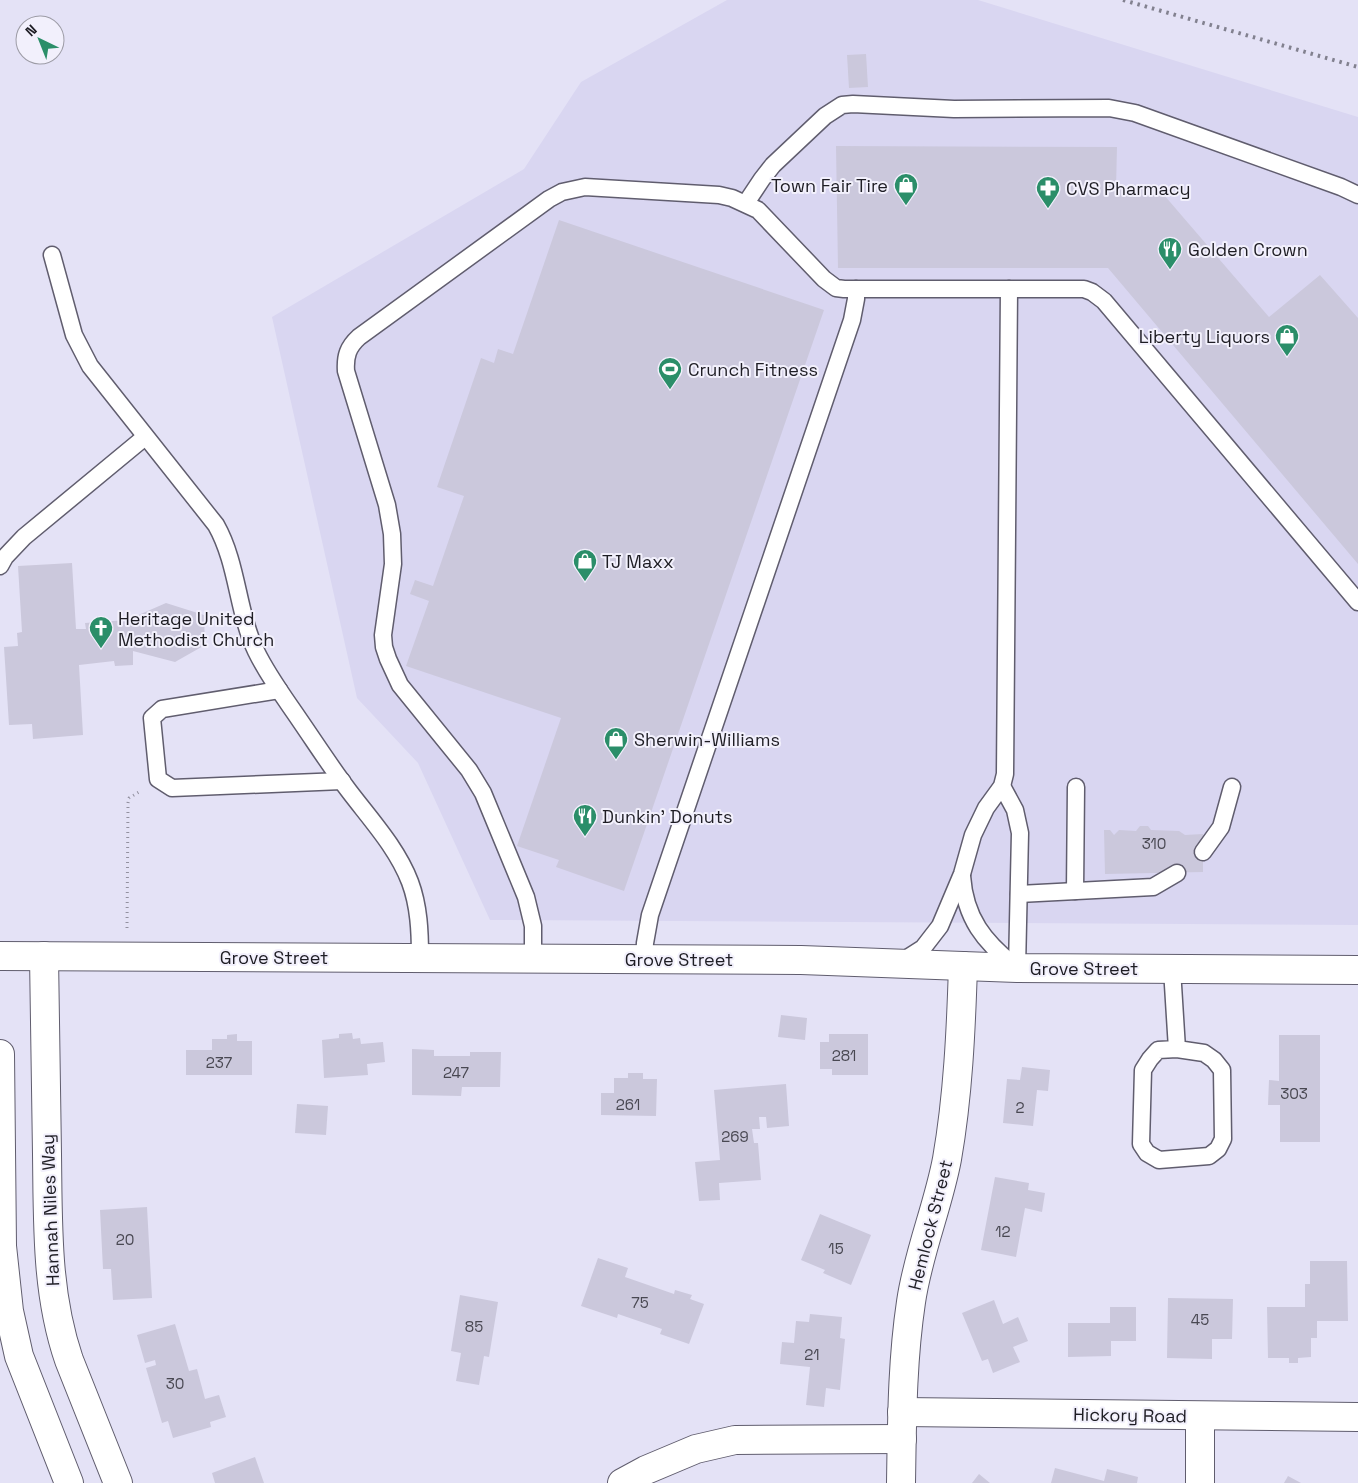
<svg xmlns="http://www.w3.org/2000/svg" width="1358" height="1483" font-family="'Space Grotesk',sans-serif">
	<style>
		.built { fill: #d9d6f1 }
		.building { fill: #cbc8dc }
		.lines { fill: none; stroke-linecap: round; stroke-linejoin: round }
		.lane-casing { stroke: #605d6e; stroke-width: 19 }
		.street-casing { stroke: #605d6e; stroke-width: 30 }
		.secondary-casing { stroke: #605d6e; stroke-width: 30 }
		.path { stroke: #92909f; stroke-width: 3; stroke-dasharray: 1 4; stroke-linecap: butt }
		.lane { stroke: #fff; stroke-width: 16 }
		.street { stroke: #fff; stroke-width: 28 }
		.secondary { stroke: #fff; stroke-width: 28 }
		.rail { stroke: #82818f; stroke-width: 4; stroke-dasharray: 2.5 5; stroke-linecap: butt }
		.labels { text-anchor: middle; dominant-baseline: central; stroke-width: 4; stroke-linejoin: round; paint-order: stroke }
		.number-label { font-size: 15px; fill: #494852 }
		.poi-label { font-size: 18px; fill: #1e1d24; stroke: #f2f0fc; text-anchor: start }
		.street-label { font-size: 18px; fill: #1e1d24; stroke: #f2f0fc }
	</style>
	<rect width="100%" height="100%" fill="#e4e2f6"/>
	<!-- built -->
	<polygon class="built" points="727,0 978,0 1358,117 1358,925 490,920 418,763 357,698 272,317 524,169 581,82"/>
	<!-- building -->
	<g class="building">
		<polygon points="866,54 868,87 849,88 847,55"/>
		<polygon points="836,146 1117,147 1116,188 1158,188 1269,317 1320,275 1358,318 1358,564 1108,268 838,268"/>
		<polygon points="559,220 824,310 624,891 556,867 559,860 517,846 561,718 406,666 429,601 410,594 415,580 433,586 464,496 437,487 481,358 494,363 498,349 513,354"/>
		<polygon points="72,563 76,629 86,629 85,623 127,620 166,603 204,615 205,645 175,662 133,651 133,665 115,666 114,661 79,665 83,735 33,739 32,724 9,725 4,647 18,646 17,633 22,632 18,566"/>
		<polygon points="1140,826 1148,826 1151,830 1179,831 1185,835 1203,834 1203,872 1105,874 1104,830 1110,830 1114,835 1119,830 1136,831"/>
		<polygon points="781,1015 807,1018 805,1040 778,1037"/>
		<polygon points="352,1033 353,1039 360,1038 361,1044 383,1042 385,1062 367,1064 368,1075 324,1078 322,1040 339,1038 339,1034"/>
		<polygon points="237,1034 237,1041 252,1041 252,1075 186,1075 186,1050 212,1050 212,1039 227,1039 227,1035"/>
		<polygon points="829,1034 868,1034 868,1075 832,1075 832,1069 820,1069 820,1042 829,1042"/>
		<polygon points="1279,1035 1320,1035 1320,1142 1280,1142 1280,1105 1268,1105 1269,1080 1279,1081"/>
		<polygon points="412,1049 434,1050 434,1056 470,1056 470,1052 501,1052 500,1087 462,1087 461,1096 412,1095"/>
		<polygon points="1022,1067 1050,1070 1048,1091 1037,1090 1033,1126 1003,1123 1007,1079 1020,1080"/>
		<polygon points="628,1073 643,1073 643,1079 657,1079 656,1116 601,1115 601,1093 614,1093 614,1078 628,1078"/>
		<polygon points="786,1084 789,1126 767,1128 766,1117 759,1117 760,1129 752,1129 754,1143 758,1143 761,1180 719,1183 720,1200 699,1201 695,1162 720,1160 714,1090"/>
		<polygon points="297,1104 328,1106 326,1135 295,1133"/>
		<polygon points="995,1177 1029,1183 1028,1190 1045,1193 1042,1212 1025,1208 1016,1257 981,1250"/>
		<polygon points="147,1207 152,1298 113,1300 111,1269 103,1269 100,1210"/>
		<polygon points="820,1214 871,1235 851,1285 823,1273 825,1270 801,1260"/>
		<polygon points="598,1258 628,1268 625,1277 674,1294 675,1290 692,1295 690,1299 704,1304 689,1344 660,1334 662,1329 618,1314 617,1318 581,1306"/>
		<polygon points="1310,1261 1347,1261 1348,1321 1317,1321 1317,1338 1311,1338 1311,1357 1298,1358 1298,1363 1289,1363 1289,1358 1268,1358 1267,1307 1305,1307 1305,1284 1310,1284"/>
		<polygon points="460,1295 498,1302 489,1357 484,1356 479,1385 456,1381 461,1353 451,1351"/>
		<polygon points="1168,1298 1233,1299 1232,1339 1212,1339 1212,1359 1167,1358"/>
		<polygon points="994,1300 1003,1324 1018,1317 1028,1341 1013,1347 1020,1362 993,1373 988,1359 982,1361 962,1313"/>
		<polygon points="1110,1307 1136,1307 1136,1341 1111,1341 1111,1356 1068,1357 1068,1323 1110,1323"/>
		<polygon points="810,1314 842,1317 840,1338 845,1339 840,1390 826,1388 824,1407 806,1405 810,1367 780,1364 782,1342 794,1343 796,1321 809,1322"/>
		<polygon points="175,1324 189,1371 197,1369 205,1399 219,1395 226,1417 210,1422 211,1427 173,1438 168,1421 162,1423 146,1368 156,1365 155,1360 145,1363 137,1335"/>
		<polygon points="255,1457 264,1483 215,1483 212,1473"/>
		<polygon points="1055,1468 1104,1481 1107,1469 1138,1477 1137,1483 1051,1483"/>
		<polygon points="979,1474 990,1483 972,1483"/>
		<polygon points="1288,1476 1301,1483 1284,1483"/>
	</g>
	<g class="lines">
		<!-- lane casing -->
		<g class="lane-casing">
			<g id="lane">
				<polyline points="746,203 762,179 773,165 825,116 842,105 853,104 954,109 1109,108 1135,113 1341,187 1358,195"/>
				<path d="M52,255L74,335L90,366L216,525C238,564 237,611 256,651C269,678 287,701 303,725C318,747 333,770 349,791C371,820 397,848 410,882C419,906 420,932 420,957"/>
				<polyline points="0,566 5,557 24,537 145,437"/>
				<polyline points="279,690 162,709 152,718 158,779 172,788 342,781"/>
				<polyline points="1002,786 1015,810 1020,833 1017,968"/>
				<polyline points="1203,852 1221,827 1232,787"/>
				<path d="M962,876C965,918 984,942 1016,967"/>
				<polyline points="1075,891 1076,787"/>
				<polyline points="1019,894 1153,887 1177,873"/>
				<path d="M533,958V926L526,897L483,793L469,770L400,685L388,659L384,647L383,635L393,564L392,534L387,505L346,371C345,356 348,347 359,337L549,199L562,192L585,187L719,195L732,198L758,210L824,279L836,288L844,289H1084L1092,292L1104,301L1358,602"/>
				<polyline points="644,959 645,943 650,915 852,320 856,299 856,289"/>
				<polyline points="901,962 923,948 940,926 962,874 973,835 986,808 1002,786 1005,774 1009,289"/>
				<polyline points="1172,969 1177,1049 1158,1050 1150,1059 1143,1070 1141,1144 1147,1153 1159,1160 1209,1156 1218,1149 1223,1139 1222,1070 1214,1060 1204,1053 1177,1049"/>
			</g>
		</g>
		<!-- street casing -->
		<g class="street-casing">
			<g id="street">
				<path d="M44,956C45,1022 46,1088 47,1154C48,1224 46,1293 69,1360L118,1483"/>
				<polyline points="0,1054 2,1246 9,1311 19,1356 69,1483"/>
				<polyline points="902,1412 1358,1417"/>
				<polyline points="622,1483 646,1470 696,1449 735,1440 902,1439"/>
				<path d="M901,1483C902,1423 902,1362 911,1302C918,1253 938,1207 947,1159C958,1096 961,1030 963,966"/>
				<polyline points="1200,1483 1200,1416"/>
			</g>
		</g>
		<!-- secondary casing -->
		<g class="secondary-casing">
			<polyline id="secondary" points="0,956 801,960 1017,968 1358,970"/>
		</g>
		<!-- path -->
		<polyline class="path" points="127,928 128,803 129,798 139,792"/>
		<!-- lane -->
		<use href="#lane" class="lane"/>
		<!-- street -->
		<use href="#street" class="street"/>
		<!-- secondary -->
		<use href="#secondary" class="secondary"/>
		<!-- rail -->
		<polyline class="rail" points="1123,0 1358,67"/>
	</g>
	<!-- icons -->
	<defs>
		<g id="shop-pin" transform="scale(1.25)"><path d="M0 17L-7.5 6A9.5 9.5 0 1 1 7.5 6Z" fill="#2b8e69" stroke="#f2f0fc"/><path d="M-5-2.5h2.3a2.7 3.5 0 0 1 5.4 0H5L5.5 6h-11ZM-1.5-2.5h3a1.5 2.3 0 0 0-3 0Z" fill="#fff"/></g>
		<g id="pharmacy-pin" transform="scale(1.25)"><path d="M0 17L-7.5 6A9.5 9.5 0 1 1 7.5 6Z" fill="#2b8e69" stroke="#f2f0fc"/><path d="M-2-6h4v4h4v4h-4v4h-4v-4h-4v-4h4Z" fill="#fff"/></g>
		<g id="restaurant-pin" transform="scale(1.25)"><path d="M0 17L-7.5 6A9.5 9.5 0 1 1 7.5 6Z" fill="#2b8e69" stroke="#f2f0fc"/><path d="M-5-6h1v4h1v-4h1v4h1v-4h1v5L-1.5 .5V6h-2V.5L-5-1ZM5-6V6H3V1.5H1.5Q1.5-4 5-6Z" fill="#fff"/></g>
		<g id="stadium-pin" transform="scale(1.25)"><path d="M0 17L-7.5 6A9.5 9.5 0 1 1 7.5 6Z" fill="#2b8e69" stroke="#f2f0fc"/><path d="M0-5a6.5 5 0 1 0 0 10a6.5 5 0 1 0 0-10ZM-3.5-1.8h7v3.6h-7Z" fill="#fff"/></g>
		<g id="church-pin" transform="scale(1.25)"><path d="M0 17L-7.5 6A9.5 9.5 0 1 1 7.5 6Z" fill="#2b8e69" stroke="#f2f0fc"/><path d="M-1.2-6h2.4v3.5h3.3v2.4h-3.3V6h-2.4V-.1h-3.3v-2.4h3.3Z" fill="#fff"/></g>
	</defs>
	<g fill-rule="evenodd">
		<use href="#shop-pin" x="906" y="185"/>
		<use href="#pharmacy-pin" x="1048" y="188"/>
		<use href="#restaurant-pin" x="1170" y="249"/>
		<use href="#shop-pin" x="1287" y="336"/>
		<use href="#stadium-pin" x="670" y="369"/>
		<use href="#shop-pin" x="585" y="561"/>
		<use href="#church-pin" x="101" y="628"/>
		<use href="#shop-pin" x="616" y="739"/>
		<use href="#restaurant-pin" x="585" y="816"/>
	</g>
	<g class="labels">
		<!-- number labels -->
		<g class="number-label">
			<text x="1154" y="843">310</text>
			<text x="844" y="1055">281</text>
			<text x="219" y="1062">237</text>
			<text x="456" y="1072">247</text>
			<text x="1294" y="1093">303</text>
			<text x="628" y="1104">261</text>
			<text x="1020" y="1107">2</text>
			<text x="735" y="1136">269</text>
			<text x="1003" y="1231">12</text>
			<text x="125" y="1239">20</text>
			<text x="836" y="1248">15</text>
			<text x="640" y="1302">75</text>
			<text x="1200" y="1319">45</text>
			<text x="474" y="1326">85</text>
			<text x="812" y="1354">21</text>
			<text x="175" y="1383">30</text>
		</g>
		<!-- poi labels -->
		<g class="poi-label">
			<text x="888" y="185" text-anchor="end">Town Fair Tire</text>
			<text x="1066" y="188">CVS Pharmacy</text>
			<text x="1188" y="249">Golden Crown</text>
			<text x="1270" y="336" text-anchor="end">Liberty Liquors</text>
			<text x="688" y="369">Crunch Fitness</text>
			<text x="602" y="561">TJ Maxx</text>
			<text x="118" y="618">Heritage United<tspan x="118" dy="21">Methodist Church</tspan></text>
			<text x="634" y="739">Sherwin-Williams</text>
			<text x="602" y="816">Dunkin' Donuts</text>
		</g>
		<!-- street labels -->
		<g class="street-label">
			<text x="274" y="957">Grove Street</text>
			<text x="679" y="959">Grove Street</text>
			<text x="1084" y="968">Grove Street</text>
			<text transform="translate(50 1210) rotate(-92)">Hannah Niles Way</text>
			<text transform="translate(930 1225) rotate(-76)">Hemlock Street</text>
			<text transform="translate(1130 1415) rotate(1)">Hickory Road</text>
		</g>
	</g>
	<!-- north arrow -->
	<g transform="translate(40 40) rotate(317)"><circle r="24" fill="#f2f0fc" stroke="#9d9ca6"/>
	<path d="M0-4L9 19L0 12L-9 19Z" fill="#2b8e69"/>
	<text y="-8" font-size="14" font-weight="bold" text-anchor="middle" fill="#1e1d24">N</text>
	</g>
</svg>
